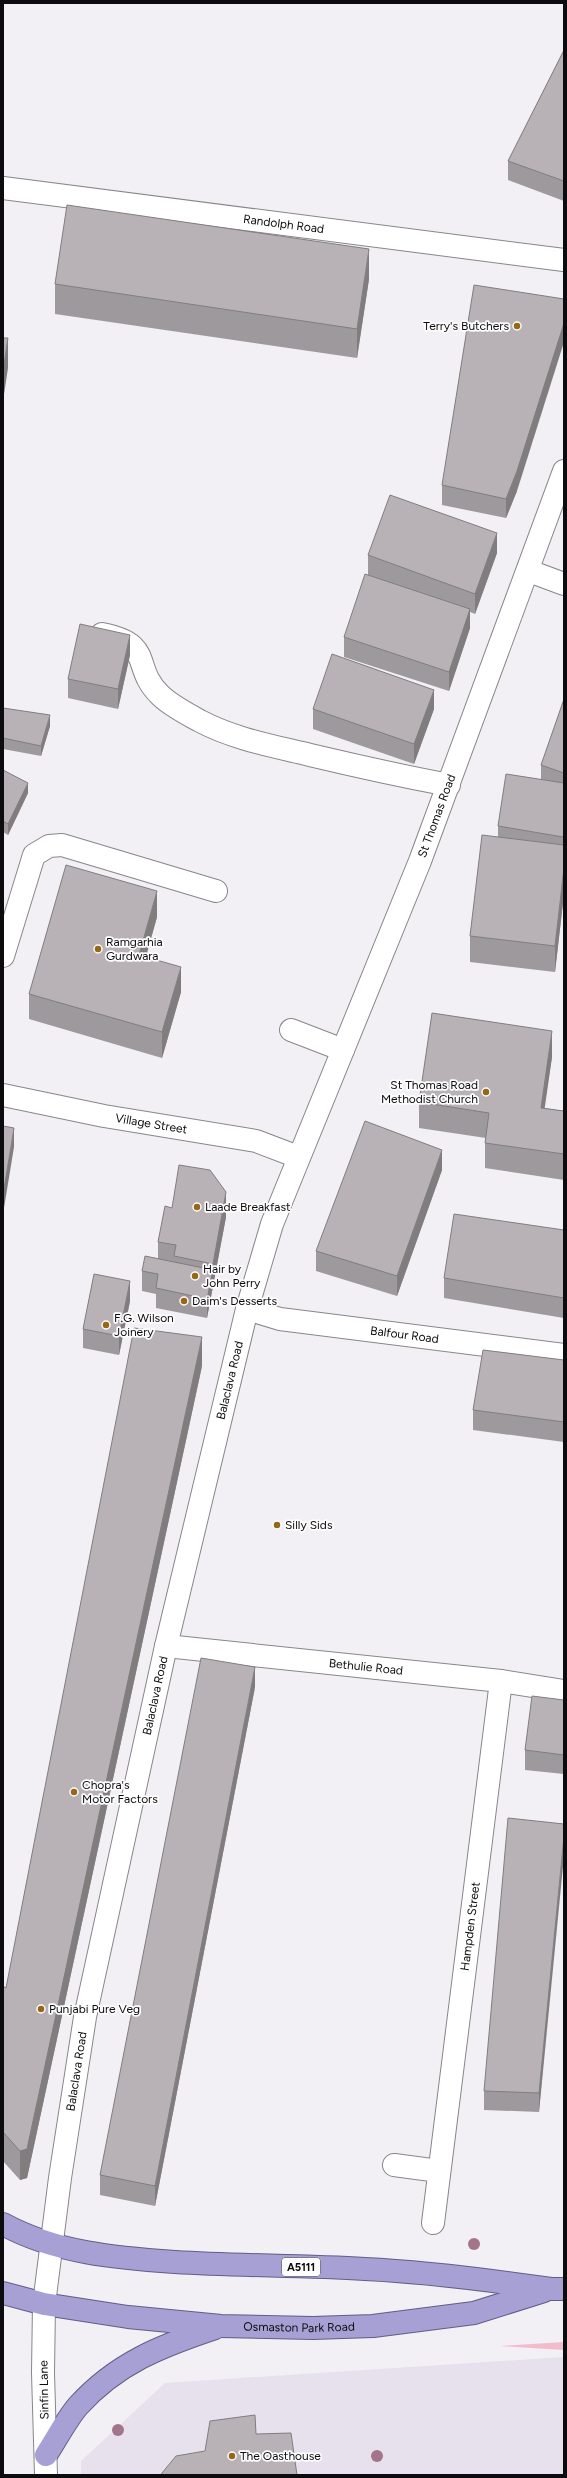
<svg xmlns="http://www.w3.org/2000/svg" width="567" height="2478" font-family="Figtree,sans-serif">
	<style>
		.built { fill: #e7e0ed }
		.green { fill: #f3bccb }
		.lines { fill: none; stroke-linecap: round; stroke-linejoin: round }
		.service-casing { stroke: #89868b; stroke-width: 24 }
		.minor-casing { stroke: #89868b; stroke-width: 24 }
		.tertiary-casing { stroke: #89868b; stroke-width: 24 }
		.trunk-casing { stroke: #615d88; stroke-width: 24 }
		.service { stroke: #fff; stroke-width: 22 }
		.minor { stroke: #fff; stroke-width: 22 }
		.tertiary { stroke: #fff; stroke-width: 22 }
		.trunk { stroke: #a6a0d4; stroke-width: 22 }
		.tree { fill: #a2758a }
		.wall { fill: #9e999d }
		.shaded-wall { fill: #817d7f }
		.building { fill: #b8b2b6; stroke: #817d7f }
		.poi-dot { fill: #976718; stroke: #fefdfe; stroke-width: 1.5 }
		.labels { text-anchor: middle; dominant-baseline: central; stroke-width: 3.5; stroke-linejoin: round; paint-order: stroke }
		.shield { fill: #fefdfe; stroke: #555455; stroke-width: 1 }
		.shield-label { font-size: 11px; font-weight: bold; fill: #0c0b0d }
		.street-label { font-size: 12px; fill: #0c0b0d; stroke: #fefdfe }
		.poi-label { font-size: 12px; fill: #0c0b0d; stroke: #fefdfe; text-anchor: start }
	</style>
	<rect width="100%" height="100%" fill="#f2eff5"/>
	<!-- built -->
	<polygon class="built" points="564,2357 564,2475 81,2475 81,2461 165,2383"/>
	<!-- green -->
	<polygon class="green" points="564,2342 564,2350 500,2346"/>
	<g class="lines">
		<!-- service casing -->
		<g class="service-casing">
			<g id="service">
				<path d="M102,634C155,644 131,667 160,695C170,705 187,714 200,721C234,739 273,746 310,755C356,766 402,776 449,785"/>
				<polyline points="3,956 34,855 49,846 62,845 216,891"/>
				<polyline points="291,1030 343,1050"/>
			</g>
		</g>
		<!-- minor casing -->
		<g class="minor-casing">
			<g id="minor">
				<path id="s1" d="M3,188L564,260"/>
				<polyline points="529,571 564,584"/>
				<path id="s2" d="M3,1095L104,1116L256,1141L298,1157"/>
				<path id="s3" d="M247,1309L280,1319L564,1355"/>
				<path id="s4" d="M166,1646L501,1681L564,1691"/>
				<polyline points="394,2165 439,2171"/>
				<path id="s5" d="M433,2223L501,1681"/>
			</g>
		</g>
		<!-- tertiary casing -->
		<g class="tertiary-casing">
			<g id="tertiary">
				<path id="s6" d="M46,2475L43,2373L44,2304L60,2178L85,2017L166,1646L247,1309L272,1224L420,861L564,471"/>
			</g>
		</g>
		<!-- trunk casing -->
		<g class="trunk-casing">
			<g id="trunk">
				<path d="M3,2224C56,2253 117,2258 175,2262C239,2266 302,2265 365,2269C428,2272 489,2280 551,2289H564"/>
				<path id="s7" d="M3,2293L44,2304L128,2317L221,2326L313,2328L373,2326L474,2313L544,2291"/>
				<path d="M46,2455C56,2440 66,2420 78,2406C117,2363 161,2346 215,2328"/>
			</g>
		</g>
		<!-- service -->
		<use href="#service" class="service"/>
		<!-- minor -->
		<use href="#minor" class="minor"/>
		<!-- tertiary -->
		<use href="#tertiary" class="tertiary"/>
		<!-- trunk -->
		<use href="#trunk" class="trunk"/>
	</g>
	<!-- trees -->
	<g class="tree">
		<circle cx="474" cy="2244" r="6"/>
		<circle cx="118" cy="2430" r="6"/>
		<circle cx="377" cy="2456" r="6"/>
	</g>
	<!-- wall -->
	<g class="wall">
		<polygon points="564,50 564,201 508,180 508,161"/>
		<polygon points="369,279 357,358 55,314 55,284"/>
		<polygon points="442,485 517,491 506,518 442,505"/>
		<polygon points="497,553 475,614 470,612 470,628 449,691 344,657 344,637 368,575 368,555"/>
		<polygon points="130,655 118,709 68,698 68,679"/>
		<polygon points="564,699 564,894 555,972 470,962 470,936 498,837 498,826 541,780 541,765"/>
		<polygon points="3,708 50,726 41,756 3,749"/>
		<polygon points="313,709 434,709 414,764 313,729"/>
		<polygon points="3,770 28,793 8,835 3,832"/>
		<polygon points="157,917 146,957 181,992 162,1058 29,1019 29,994"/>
		<polygon points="552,1057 544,1108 564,1111 564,1180 485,1168 485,1143 486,1138 419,1128 419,1102"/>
		<polygon points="442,1170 397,1296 316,1271 316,1251"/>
		<polygon points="226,1217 207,1318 156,1308 156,1294 142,1291 142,1271 158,1259 158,1242"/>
		<polygon points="564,1230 564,1318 444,1298 444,1278"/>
		<polygon points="130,1301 119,1355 83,1348 83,1329"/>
		<polygon points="564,1360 564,1442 473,1430 473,1410"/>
		<polygon points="202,1366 27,2178 20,2180 3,2161 3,1986 6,1988"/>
		<polygon points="255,1687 155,2206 100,2195 100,2175"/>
		<polygon points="564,1700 564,1774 525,1770 525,1750"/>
		<polygon points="564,1824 539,2112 484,2110 484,2091"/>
	</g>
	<!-- shaded-wall -->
	<g class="shaded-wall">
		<polygon points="369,249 369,279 357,358 357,329"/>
		<polygon points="564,323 564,342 517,491 506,518 506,499"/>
		<polygon points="8,338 8,368 3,401 3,371"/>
		<polygon points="497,533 497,553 475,614 475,594"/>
		<polygon points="470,609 470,628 449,691 449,672"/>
		<polygon points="130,635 130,655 118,709 118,689"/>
		<polygon points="434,690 434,709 414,764 414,744"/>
		<polygon points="50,715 50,726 41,756 41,746"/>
		<polygon points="28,783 28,793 8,835 8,824"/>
		<polygon points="564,868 564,894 555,972 555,946"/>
		<polygon points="157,891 157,917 139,980 139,955"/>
		<polygon points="181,967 181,992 162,1058 162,1032"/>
		<polygon points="552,1031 552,1057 541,1134 541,1108"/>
		<polygon points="14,1128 14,1147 3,1214 3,1195"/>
		<polygon points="442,1150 442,1170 397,1296 397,1276"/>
		<polygon points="226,1192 226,1217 207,1318 207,1299 213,1270 213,1264"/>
		<polygon points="130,1281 130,1301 119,1355 119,1336"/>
		<polygon points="202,1337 202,1366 27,2178 20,2180 20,2151"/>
		<polygon points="255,1667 255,1687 155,2206 155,2186"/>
		<polygon points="564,1836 564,1856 539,2112 539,2093"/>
	</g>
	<!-- building -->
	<g class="building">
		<polygon points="564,50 564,181 508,161"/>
		<polygon points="67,205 369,249 357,329 55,284"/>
		<polygon points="474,285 564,299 564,323 517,471 506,499 442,485"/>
		<polygon points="3,338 8,338 3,371"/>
		<polygon points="390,495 497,533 475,594 368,555"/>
		<polygon points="365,574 470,609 449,672 344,637"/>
		<polygon points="80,624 130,635 118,689 68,679"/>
		<polygon points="332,654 434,690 414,744 313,709"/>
		<polygon points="564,699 564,773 541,765"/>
		<polygon points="3,708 50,715 41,746 3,738"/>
		<polygon points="3,770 28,783 8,824 3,821"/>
		<polygon points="506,774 564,783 564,833 563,837 498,826"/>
		<polygon points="482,835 564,845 564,868 555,946 470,936"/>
		<polygon points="66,865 157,891 139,955 181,967 162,1032 29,994"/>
		<polygon points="432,1013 552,1031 541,1108 564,1111 564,1154 485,1143 489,1113 419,1102"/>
		<polygon points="365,1121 442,1150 397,1276 316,1251"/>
		<polygon points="3,1126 14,1128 3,1195"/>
		<polygon points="179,1165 210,1170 226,1192 213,1264 174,1256 176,1245 158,1242 165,1206 172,1208"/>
		<polygon points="454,1214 564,1230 564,1298 444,1278"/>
		<polygon points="145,1256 213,1270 207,1299 156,1288 158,1274 142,1271"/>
		<polygon points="94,1274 130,1281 119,1336 83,1329"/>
		<polygon points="134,1328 202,1337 27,2149 20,2151 3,2132 3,1986 6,1988"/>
		<polygon points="483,1350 564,1360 564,1422 473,1410"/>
		<polygon points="201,1658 255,1667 155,2186 100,2175"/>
		<polygon points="532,1696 564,1700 564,1755 525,1750"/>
		<polygon points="508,1818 564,1824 564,1836 539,2093 484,2091"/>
		<polygon points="255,2415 256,2434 291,2433 297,2475 161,2475 162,2473 176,2456 205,2451 210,2421"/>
	</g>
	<!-- markers -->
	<g class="poi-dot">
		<circle cx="517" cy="326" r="4"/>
		<circle cx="98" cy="949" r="4"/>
		<circle cx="486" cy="1092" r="4"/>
		<circle cx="197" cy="1207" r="4"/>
		<circle cx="195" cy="1276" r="4"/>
		<circle cx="184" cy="1301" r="4"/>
		<circle cx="106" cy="1325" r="4"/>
		<circle cx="277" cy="1525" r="4"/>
		<circle cx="74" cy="1792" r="4"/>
		<circle cx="41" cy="2009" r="4"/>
		<circle cx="232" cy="2456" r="4"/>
	</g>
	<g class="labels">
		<!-- shield labels -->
		<rect class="shield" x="282" y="2258" width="38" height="18" rx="3"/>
		<g class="shield-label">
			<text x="301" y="2267">A5111</text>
		</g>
		<!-- street labels -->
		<g class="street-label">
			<text stroke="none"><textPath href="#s1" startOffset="283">Randolph Road</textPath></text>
			<text stroke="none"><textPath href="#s6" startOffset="1716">St Thomas Road</textPath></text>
			<text stroke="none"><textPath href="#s2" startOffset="151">Village Street</textPath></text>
			<text stroke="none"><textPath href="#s3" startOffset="160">Balfour Road</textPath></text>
			<text stroke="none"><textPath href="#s6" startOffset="1114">Balaclava Road</textPath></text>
			<text stroke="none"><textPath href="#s4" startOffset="201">Bethulie Road</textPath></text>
			<text stroke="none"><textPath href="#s6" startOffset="790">Balaclava Road</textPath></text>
			<text stroke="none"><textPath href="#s5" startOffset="299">Hampden Street</textPath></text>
			<text stroke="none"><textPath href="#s6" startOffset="406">Balaclava Road</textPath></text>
			<text stroke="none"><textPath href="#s7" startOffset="299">Osmaston Park Road</textPath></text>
			<text transform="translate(44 2390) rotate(-91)">Sinfin Lane</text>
		</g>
		<!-- poi labels -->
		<g class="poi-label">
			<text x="509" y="326" text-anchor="end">Terry's Butchers</text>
			<text x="106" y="942">Ramgarhia<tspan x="106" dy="14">Gurdwara</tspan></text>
			<text x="478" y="1085" text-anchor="end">St Thomas Road<tspan x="478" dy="14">Methodist Church</tspan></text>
			<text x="205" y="1207">Laade Breakfast</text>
			<text x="203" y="1269">Hair by<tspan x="203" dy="14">John Perry</tspan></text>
			<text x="192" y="1301">Daim's Desserts</text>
			<text x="114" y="1318">F.G. Wilson<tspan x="114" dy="14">Joinery</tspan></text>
			<text x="285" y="1525">Silly Sids</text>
			<text x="82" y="1785">Chopra's<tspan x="82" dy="14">Motor Factors</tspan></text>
			<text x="49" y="2009">Punjabi Pure Veg</text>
			<text x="240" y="2456">The Oasthouse</text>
		</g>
	</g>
	<!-- border -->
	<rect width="567" height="2478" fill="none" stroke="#0c0b0d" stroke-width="8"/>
</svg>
